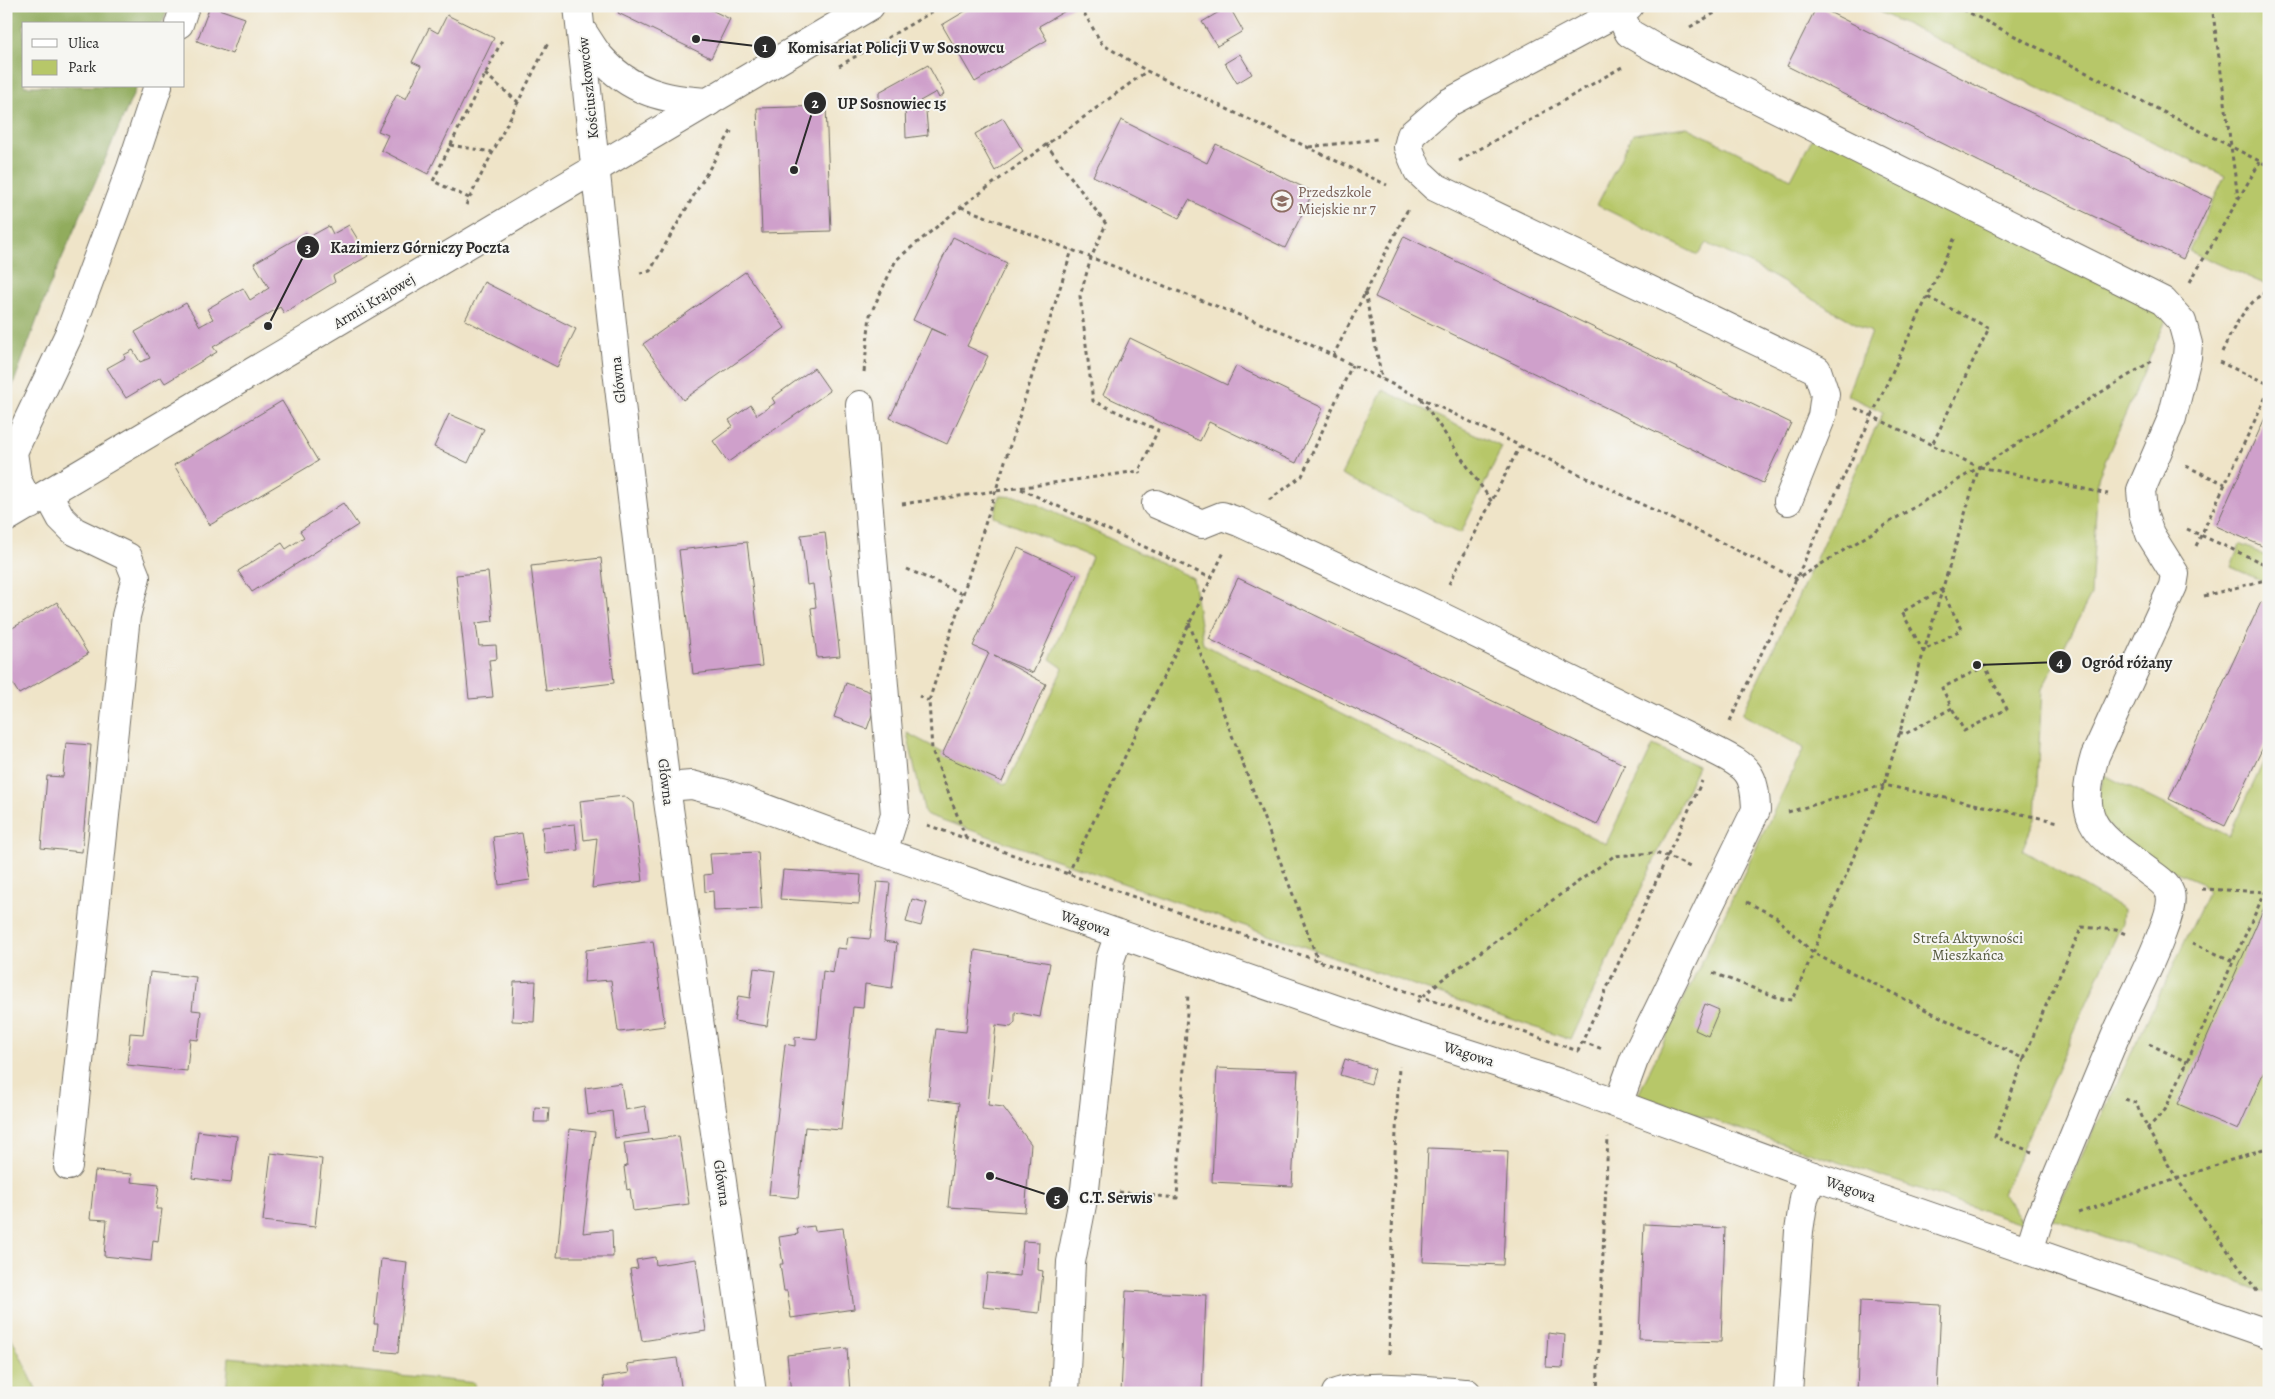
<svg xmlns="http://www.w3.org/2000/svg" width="2275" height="1399" font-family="Alegreya,serif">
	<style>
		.green { fill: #b7c769; stroke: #71794a }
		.forest { fill: #91ac5d; stroke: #5e6c44 }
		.building { fill: #cfa0cb }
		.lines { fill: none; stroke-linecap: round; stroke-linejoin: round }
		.minor-casing { stroke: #706c62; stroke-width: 30 }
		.path { stroke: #706c62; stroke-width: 3; stroke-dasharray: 4 4; stroke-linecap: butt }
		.minor { stroke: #fff; stroke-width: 28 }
		.labels { text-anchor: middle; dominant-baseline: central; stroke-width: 4; stroke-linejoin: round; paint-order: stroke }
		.street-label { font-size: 15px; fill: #2b2b2b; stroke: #f6f6f2 }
		.education-label { font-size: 15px; fill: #785e54; stroke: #f6f6f2; text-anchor: start }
		.park-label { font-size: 15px; fill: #555a3e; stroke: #f6f6f2 }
		.leader { fill: none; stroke: #2b2b2b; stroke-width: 2 }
		.callout-dot { fill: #2b2b2b; stroke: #f6f6f2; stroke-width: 2 }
		.mark-label { font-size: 15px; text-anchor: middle; font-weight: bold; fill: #fff }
		.callout-label { font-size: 16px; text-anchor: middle; font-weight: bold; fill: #2b2b2b; stroke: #f6f6f2; stroke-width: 4; stroke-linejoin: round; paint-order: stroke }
	</style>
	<rect width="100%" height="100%" fill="#f6f6f2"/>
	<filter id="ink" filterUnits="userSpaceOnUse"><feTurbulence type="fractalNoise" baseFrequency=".02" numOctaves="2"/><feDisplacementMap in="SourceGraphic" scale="10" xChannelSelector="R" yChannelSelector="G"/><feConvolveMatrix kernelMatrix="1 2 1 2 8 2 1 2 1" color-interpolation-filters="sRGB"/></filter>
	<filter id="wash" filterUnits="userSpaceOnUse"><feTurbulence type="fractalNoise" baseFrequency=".0096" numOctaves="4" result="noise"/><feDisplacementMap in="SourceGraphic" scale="20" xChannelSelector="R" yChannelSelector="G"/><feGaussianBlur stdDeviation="1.12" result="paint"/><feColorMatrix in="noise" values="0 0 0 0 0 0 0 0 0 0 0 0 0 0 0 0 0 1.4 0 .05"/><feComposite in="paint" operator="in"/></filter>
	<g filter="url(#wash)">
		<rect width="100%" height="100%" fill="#efe4c8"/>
		<!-- green -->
		<g class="green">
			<polygon points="1867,6 2269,6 2269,286 2189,251 2225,176"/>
			<polygon points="1687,127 1791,179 1818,127 2175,299 2098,478 2091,595 2042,689 2035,819 2022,850 2123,909 2122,923 2003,1193 2024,1224 1638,1095 1804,748 1742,714 1801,591 1883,412 1847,395 1871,332 1749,263 1706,243 1698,255 1597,205 1633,134"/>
			<polygon points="1383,390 1502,447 1461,533 1341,475"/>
			<polygon points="999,496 1022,497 1193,578 1203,644 1606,844 1653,745 1698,766 1571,1040 925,814 907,733 1006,785 1063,668 1050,659 1092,557 994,517"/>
			<polygon points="2240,544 2269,557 2269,584 2231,567"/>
			<polygon points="2269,750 2269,1293 2052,1219 2208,893 2200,882 2143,858 2095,813 2104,775 2229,836"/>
			<polygon points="6,1326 38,1393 6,1393"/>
			<polygon points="229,1357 475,1383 474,1393 226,1393"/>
		</g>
		<!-- forest -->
		<polygon class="forest" points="6,6 169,6 162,24 24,24 24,86 137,86 48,290 6,404"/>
		<g id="blocks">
			<!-- building -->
			<g class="building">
				<polygon points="210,6 245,18 232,54 197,41"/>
				<polygon points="621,6 703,6 730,19 711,58 618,13"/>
				<polygon points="974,6 1074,6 1039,26 1047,40 975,82 942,25"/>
				<polygon points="1229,6 1243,31 1217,46 1202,22"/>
				<polygon points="1817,6 2011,103 2212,199 2183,259 1982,163 1787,66"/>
				<polygon points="447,15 494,38 428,174 381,150 388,135 378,131 397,94 406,99 421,66 412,62 429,28 438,33"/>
				<polygon points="1240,54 1252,74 1237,83 1225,63"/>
				<polygon points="928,65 944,94 939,98 936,92 920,101 926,111 928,135 906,138 905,103 879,103 879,92"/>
				<polygon points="826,106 831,231 762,233 757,108"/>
				<polygon points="1003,118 1023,151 995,171 975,134"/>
				<polygon points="1121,120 1207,163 1216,144 1313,192 1285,248 1189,200 1179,218 1093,176"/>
				<polygon points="349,225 368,256 333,276 335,282 284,313 280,307 213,347 217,352 165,383 161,377 126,398 107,368 125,358 124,355 133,350 140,362 150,358 135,332 186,303 200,326 213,319 207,309 243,288 250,300 269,288 254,263 306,233 309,237 329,226 333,234"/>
				<polygon points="1404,236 1791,423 1763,483 1375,297"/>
				<polygon points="953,237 1007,263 967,346 988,356 947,444 890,418 931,329 947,336 913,320"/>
				<polygon points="745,272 785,328 683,400 643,344"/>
				<polygon points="484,282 576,329 557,367 465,320"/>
				<polygon points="1130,338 1227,385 1236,366 1323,408 1296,463 1209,422 1200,441 1103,395"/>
				<polygon points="814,368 830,391 728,462 713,441 733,426 729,420 751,405 757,415 775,403 772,398"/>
				<polygon points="282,401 318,461 210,525 174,465"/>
				<polygon points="2269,409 2269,549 2216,526"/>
				<polygon points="449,414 484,429 468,463 434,447"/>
				<polygon points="343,503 358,525 252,592 238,571 282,543 286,549 304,537 300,531"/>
				<polygon points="825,532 840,656 817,658 811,608 816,607 813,584 807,585 801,535"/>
				<polygon points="747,542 762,666 693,674 679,550"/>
				<polygon points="1018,548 1077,575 1033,673 994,656 1046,684 1002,782 942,755 989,653 973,646"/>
				<polygon points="601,558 614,683 546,691 531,566"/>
				<polygon points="488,572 493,621 476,623 479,646 496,645 497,659 489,660 493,697 469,699 456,575"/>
				<polygon points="1238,578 1625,765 1597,825 1209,639"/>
				<polygon points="57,602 88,654 19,694 6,673 6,625 9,630"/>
				<polygon points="2261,602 2269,605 2269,735 2225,826 2169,799"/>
				<polygon points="846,683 879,695 867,729 834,717"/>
				<polygon points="66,743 91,745 82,852 41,848 47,776 63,777"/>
				<polygon points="624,796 633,803 643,881 592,888 597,838 584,840 580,801"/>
				<polygon points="575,824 578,850 544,853 542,827"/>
				<polygon points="522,833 530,880 499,885 493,837"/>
				<polygon points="758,852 762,909 714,911 713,891 705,892 704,875 712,874 710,854"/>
				<polygon points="783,870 861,875 859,904 780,899"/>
				<polygon points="877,882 890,883 884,941 897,943 892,988 865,984 863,1008 853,1007 841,1130 805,1127 798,1198 769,1195 785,1044 795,1046 795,1037 817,1039 823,971 833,973 837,948 846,949 848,937 870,939"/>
				<polygon points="912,899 927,903 921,926 906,922"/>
				<polygon points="2266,903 2269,904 2269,1060 2238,1130 2178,1104"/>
				<polygon points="653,941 665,1026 620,1032 618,1031 611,980 584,982 586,950"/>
				<polygon points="975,950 1050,963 1040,1017 1015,1012 1015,1022 1011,1027 996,1025 988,1105 1003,1107 1031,1144 1025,1212 948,1207 959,1103 928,1099 936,1029 966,1032"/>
				<polygon points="754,968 775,971 767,1026 734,1021 738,996 750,998"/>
				<polygon points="150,972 196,977 192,1010 201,1011 198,1040 190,1039 187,1071 127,1065 130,1033 143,1034"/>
				<polygon points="536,981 534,1022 512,1021 514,982"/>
				<polygon points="1705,1004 1719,1010 1708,1036 1695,1030"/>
				<polygon points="1345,1059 1375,1069 1371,1084 1340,1075"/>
				<polygon points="1217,1068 1298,1071 1292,1186 1212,1182"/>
				<polygon points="621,1083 625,1110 645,1106 649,1133 615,1138 612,1111 588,1115 585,1088"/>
				<polygon points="535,1107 549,1108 548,1122 534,1122"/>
				<polygon points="569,1129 595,1132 583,1233 612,1230 613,1257 557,1257"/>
				<polygon points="198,1131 237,1136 231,1183 192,1178"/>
				<polygon points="679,1136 689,1204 633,1211 630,1189 627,1190 624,1167 627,1166 624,1143"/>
				<polygon points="1428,1148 1508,1151 1503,1265 1423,1262"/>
				<polygon points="271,1153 322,1159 315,1227 263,1221"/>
				<polygon points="95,1171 132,1174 131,1182 159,1185 156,1209 162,1209 158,1241 153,1240 151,1261 104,1256 107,1220 90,1219"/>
				<polygon points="1644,1224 1725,1228 1721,1342 1639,1339"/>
				<polygon points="814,1226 815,1231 843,1228 854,1309 791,1318 787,1291 784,1291 780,1264 783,1264 779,1237 798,1234 797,1228"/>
				<polygon points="1023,1241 1039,1242 1038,1270 1043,1271 1039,1313 983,1307 987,1273 1020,1276"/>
				<polygon points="655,1257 656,1265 696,1259 706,1331 642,1341 630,1269 638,1268 636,1260"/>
				<polygon points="381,1259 407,1262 398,1353 375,1351 378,1324 374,1324"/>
				<polygon points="1126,1291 1206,1295 1202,1393 1121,1393"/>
				<polygon points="1860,1301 1941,1305 1937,1393 1857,1393"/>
				<polygon points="1548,1333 1565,1335 1563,1368 1546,1367"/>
				<polygon points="847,1348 850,1393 791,1393 787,1355"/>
				<polygon points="677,1358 682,1393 605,1393 603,1377 629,1373 627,1364"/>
			</g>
		</g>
	</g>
	<g filter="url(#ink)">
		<use href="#blocks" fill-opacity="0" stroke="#706c62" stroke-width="1"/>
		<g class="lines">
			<!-- minor casing -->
			<g class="minor-casing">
				<g id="minor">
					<polyline points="578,6 617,370 666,787 752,1393"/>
					<polyline points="1629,6 1448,103 1411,135 1408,147 1418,171 1435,187 1817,370 1825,394 1822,416 1788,501"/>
					<path d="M1619,12L1629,33L1655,48L2163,301L2182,322L2188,344L2187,357L2172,418L2141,490L2143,513L2150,534L2175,574L2173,586L2095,756C2075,825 2097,833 2149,872C2156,877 2167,884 2170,893C2173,904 2167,920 2163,930C2151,964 2133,997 2118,1030C2091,1093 2066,1156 2039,1219L2029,1251"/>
					<polyline points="179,24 185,6"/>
					<path d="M582,31C588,39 593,49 600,57C630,92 666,100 709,102"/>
					<polyline points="860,405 895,814 883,852"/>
					<polyline points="48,494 61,518 74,531 128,557 136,577 126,616 68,1166"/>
					<path d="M1156,504L1202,524L1222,516L1239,522L1434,613L1716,751C1748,767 1755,773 1756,810L1634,1060L1618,1104"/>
					<polyline points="30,505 17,480 13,452 70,332 131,168 158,86"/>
					<polyline points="6,518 870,6"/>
					<polyline points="666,787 692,785 726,794 883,852 1401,1032 1563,1084 1813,1176 2269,1334"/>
					<polyline points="1065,1393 1071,1262 1085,1189 1110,960 1119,934"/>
					<path d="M1336,1393C1364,1382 1435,1391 1467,1393"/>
					<polyline points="1788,1393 1799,1231 1804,1198 1813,1176"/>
				</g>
			</g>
			<!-- path -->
			<g class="path">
				<polyline points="1080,6 1102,44 1147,71 1387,185"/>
				<polyline points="1956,6 2269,166"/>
				<polyline points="2212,6 2238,198"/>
				<polyline points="1690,27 1727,6"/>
				<polyline points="839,66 942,6"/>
				<polyline points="485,74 518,102"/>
				<polyline points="1046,144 1106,224 1091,258 1080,296 1093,401 1158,430 1139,471"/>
				<polyline points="450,145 492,152"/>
				<polyline points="1309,147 1377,139"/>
				<polyline points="1459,161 1622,67"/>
				<polyline points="469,198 433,181 503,38"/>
				<polyline points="466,205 548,43"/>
				<polyline points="961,207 1288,334 1797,579 2152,361"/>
				<polyline points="640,273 650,271 733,128"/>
				<polyline points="2190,282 2260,162"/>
				<polyline points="1365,292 1382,379"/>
				<polyline points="2262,293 2269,297"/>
				<path d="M2222,352C2233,328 2245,304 2269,289"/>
				<polyline points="1333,356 1409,207"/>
				<polyline points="2219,362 2269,384"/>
				<polyline points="864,372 870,315 896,260 961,207 1147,71"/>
				<polyline points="1421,399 1492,502"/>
				<polyline points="1855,408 1932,445 1989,328 1927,297"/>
				<polyline points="2186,466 2225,484"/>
				<polyline points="1980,467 2108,494"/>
				<polyline points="1021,489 1211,578"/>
				<polyline points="1269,500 1302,476 1352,365"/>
				<polyline points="902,504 1139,471 1140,473"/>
				<polyline points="2187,529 2269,566"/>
				<polyline points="2196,546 2269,390"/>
				<polyline points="907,569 963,594"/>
				<polyline points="1449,584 1520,446"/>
				<polygon points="1941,590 1962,629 1923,651 1902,612"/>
				<polyline points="2204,596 2269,579"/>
				<polyline points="1189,623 1318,960"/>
				<polyline points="919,696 929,701"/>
				<polyline points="1730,721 1956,235"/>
				<polyline points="1899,732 1905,734 1952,708 1942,688 1985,666 2007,709 1964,731 1952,708"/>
				<polyline points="1788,812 1884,785 2059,822"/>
				<polyline points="927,825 1578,1051 1702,781"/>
				<polyline points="966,838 932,750 929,701 1072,250"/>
				<polyline points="1068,874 1224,552"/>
				<polyline points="2202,889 2269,892"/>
				<polyline points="1747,902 1776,917 1813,953 2024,1059 1995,1137 2032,1152"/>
				<polyline points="2192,943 2233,961"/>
				<polyline points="1713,973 1782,999 1793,1000 1884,785 1979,467 1932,445"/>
				<polyline points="1417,1002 1440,981 1614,856 1654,853 1667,856 1692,868"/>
				<polyline points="1582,1042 1603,1049"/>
				<polyline points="2149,1044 2187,1062"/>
				<polyline points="2024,1059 2042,1014 2082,927 2116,930 2126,934"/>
				<path d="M2125,1099L2136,1103C2163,1169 2218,1235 2259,1294"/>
				<polyline points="2147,1129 2165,1110 2265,892"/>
				<polyline points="1119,1192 1177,1198 1188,993"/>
				<polyline points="2078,1213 2269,1147"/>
				<polyline points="1389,1354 1393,1198 1399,1066"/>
				<polyline points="1597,1393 1608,1137"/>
			</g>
			<!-- minor -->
			<use href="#minor" class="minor"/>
		</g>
	</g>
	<!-- icons -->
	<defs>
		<g id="school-ring" transform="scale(1.125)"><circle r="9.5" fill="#f6f6f2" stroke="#8d6e63" stroke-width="1.5"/><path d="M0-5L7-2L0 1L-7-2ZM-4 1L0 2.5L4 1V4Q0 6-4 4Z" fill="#8d6e63"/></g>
	</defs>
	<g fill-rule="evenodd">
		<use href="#school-ring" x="1282" y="201"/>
	</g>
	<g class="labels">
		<!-- street labels -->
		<g class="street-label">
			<text transform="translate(588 88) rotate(-96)">Kościuszkowców</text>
			<text transform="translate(374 301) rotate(-31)">Armii Krajowej</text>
			<text transform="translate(618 380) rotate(-96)">Główna</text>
			<text transform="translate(666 782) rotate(83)">Główna</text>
			<text transform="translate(1086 923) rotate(19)">Wagowa</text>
			<text transform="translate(1469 1054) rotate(18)">Wagowa</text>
			<text transform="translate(722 1183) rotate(82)">Główna</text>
			<text transform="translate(1851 1189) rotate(19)">Wagowa</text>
		</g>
		<!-- education labels -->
		<g class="education-label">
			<text x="1298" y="192">Przedszkole<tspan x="1298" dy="17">Miejskie nr 7</tspan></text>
		</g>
		<!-- park labels -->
		<g class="park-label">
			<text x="1968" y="938">Strefa Aktywności<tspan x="1968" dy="17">Mieszkańca</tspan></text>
		</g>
	</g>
	<!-- callouts -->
	<path class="leader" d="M696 39L765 47M794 170L815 103M268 326L308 247M1977 665L2060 662M990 1176L1057 1198"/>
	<g class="callout-dot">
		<circle cx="696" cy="39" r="5"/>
		<circle cx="794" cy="170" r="5"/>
		<circle cx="268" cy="326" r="5"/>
		<circle cx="1977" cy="665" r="5"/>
		<circle cx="990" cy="1176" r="5"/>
		<circle cx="765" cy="47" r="12"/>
		<circle cx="815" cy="103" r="12"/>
		<circle cx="308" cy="247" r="12"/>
		<circle cx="2060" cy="662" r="12"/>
		<circle cx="1057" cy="1198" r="12"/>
	</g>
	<g class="mark-label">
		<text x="765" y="52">1</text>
		<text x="815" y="108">2</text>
		<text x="308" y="253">3</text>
		<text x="2060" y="667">4</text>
		<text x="1057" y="1203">5</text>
	</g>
	<g class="callout-label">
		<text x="896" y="53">Komisariat Policji V w Sosnowcu</text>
		<text x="892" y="109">UP Sosnowiec 15</text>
		<text x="420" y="253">Kazimierz Górniczy Poczta</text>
		<text x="2127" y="668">Ogród różany</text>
		<text x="1116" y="1203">C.T. Serwis</text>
	</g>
	<!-- margin -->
	<rect width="2275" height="1399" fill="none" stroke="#f6f6f2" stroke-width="25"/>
	<!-- legend -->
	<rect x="22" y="22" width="162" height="65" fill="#f6f6f2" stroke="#a5a5a2"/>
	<rect x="32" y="39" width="25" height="8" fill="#ffffff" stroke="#a5a5a2"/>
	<text x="68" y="48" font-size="15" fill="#2b2b2b">Ulica</text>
	<rect x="32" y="60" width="25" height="15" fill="#b7c769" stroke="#a5a5a2"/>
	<text x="68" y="72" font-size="15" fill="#2b2b2b">Park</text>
</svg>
